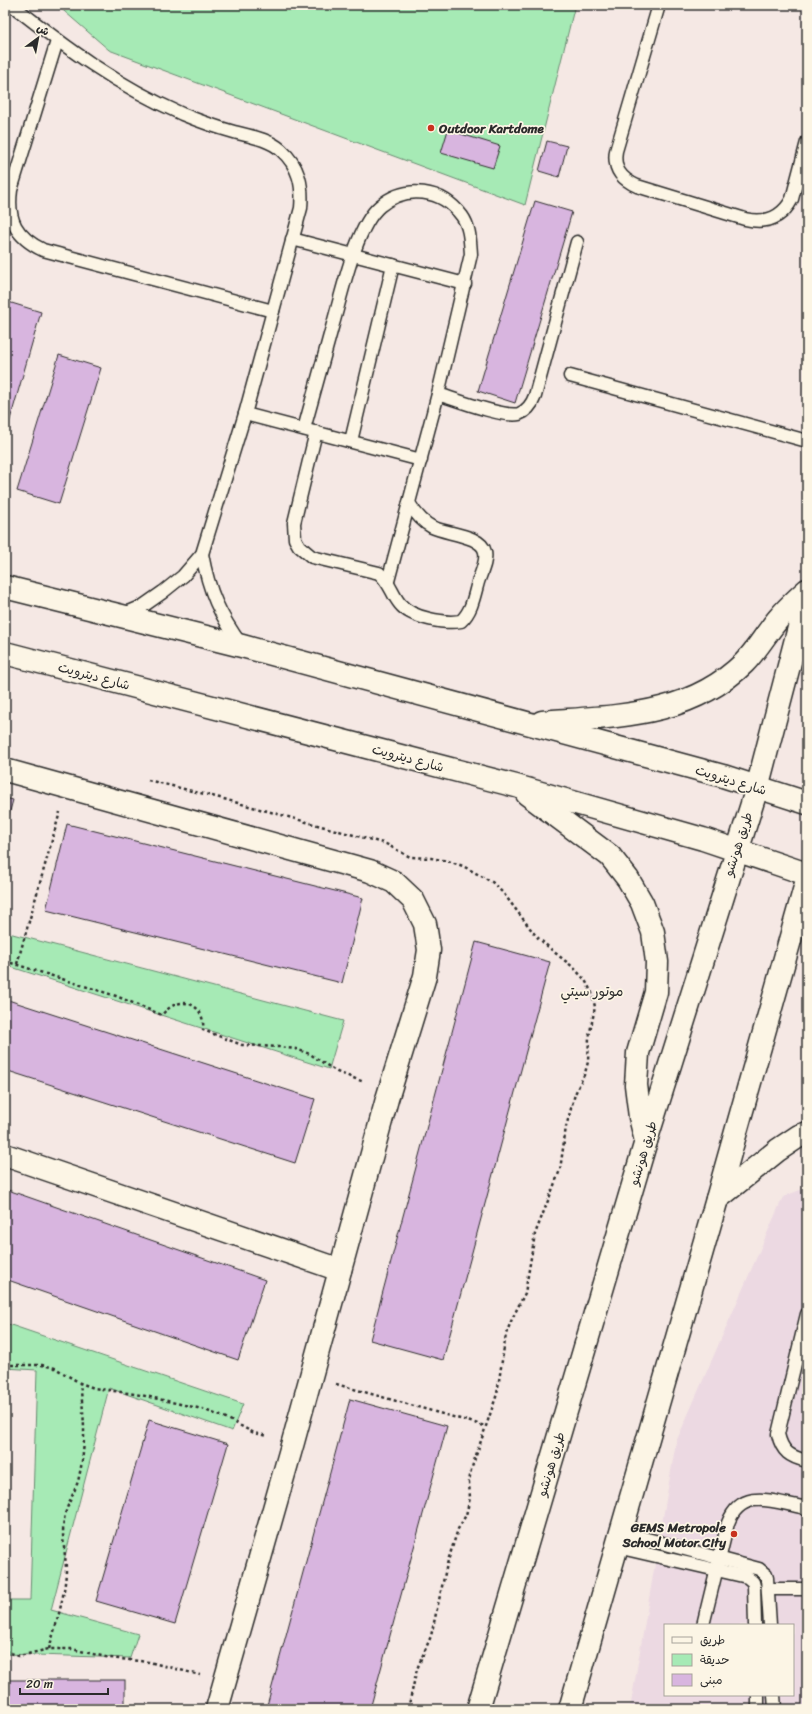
<svg xmlns="http://www.w3.org/2000/svg" width="812" height="1714" font-family="Sriracha,'Playpen Sans Arabic',sans-serif">
	<style>
		.built { fill: #ecd9e2; fill-rule: evenodd }
		.green { fill: #a6eab5; stroke: #688a70 }
		.building { fill: #d8b5df; stroke: #2b2b2b }
		.lines { fill: none; stroke-linecap: round; stroke-linejoin: round }
		.service-casing { stroke: #2b2b2b; stroke-width: 15 }
		.minor-casing { stroke: #2b2b2b; stroke-width: 25 }
		.tertiary-casing { stroke: #2b2b2b; stroke-width: 25 }
		.path { stroke: #2b2b2b; stroke-width: 2.5; stroke-dasharray: 3 3; stroke-linecap: butt }
		.service { stroke: #fcf5e5; stroke-width: 12 }
		.minor { stroke: #fcf5e5; stroke-width: 22 }
		.tertiary { stroke: #fcf5e5; stroke-width: 22 }
		.poi-dot { fill: #c8321e; stroke: #fcf5e5; stroke-width: 1.5 }
		.labels { text-anchor: middle; dominant-baseline: central; stroke-width: 3.5; stroke-linejoin: round; paint-order: stroke }
		.poi-label { font-size: 13px; font-weight: bold; fill: #2b2b2b; stroke: #fcf5e5; text-anchor: start }
		.street-label { font-size: 13px; fill: #2b2b2b; stroke: #fcf5e5 }
		.neighbourhood-label { font-size: 14px; fill: #2b2b2b; stroke: #fcf5e5 }
	</style>
	<rect width="100%" height="100%" fill="#f5e8e4"/>
	<filter id="ink" filterUnits="userSpaceOnUse"><feTurbulence type="fractalNoise" baseFrequency=".025" numOctaves="2"/><feDisplacementMap in="SourceGraphic" scale="8" xChannelSelector="R" yChannelSelector="G"/><feConvolveMatrix kernelMatrix="1 2 1 2 8 2 1 2 1" color-interpolation-filters="sRGB"/></filter>
	<g filter="url(#ink)">
		<!-- built -->
		<path class="built" d="M807,1187V1709H630L676,1442L783,1197ZM665,1625H793V1695H665Z"/>
		<!-- green -->
		<g class="green">
			<polygon points="57,5 575,5 525,205 109,50"/>
			<polygon points="5,932 343,1021 329,1069 5,965"/>
			<polygon points="5,1323 243,1404 232,1431 109,1388 51,1610 138,1634 130,1658 5,1654 5,1600 30,1600 37,1370 5,1368"/>
		</g>
		<!-- building -->
		<g class="building">
			<polygon points="448,130 500,146 493,168 441,153"/>
			<polygon points="547,141 567,146 559,177 539,171"/>
			<polygon points="535,201 572,212 515,403 478,391"/>
			<polygon points="5,301 41,312 5,437"/>
			<polygon points="59,355 101,368 59,504 17,491"/>
			<polygon points="5,798 13,800 5,829"/>
			<polygon points="67,824 363,898 342,983 46,910"/>
			<polygon points="476,942 550,962 443,1360 370,1340"/>
			<polygon points="5,999 315,1099 295,1163 5,1070"/>
			<polygon points="5,1189 265,1280 238,1360 5,1279"/>
			<polygon points="350,1399 447,1426 370,1709 266,1709"/>
			<polygon points="149,1420 228,1444 175,1624 96,1601"/>
			<rect x="5" y="1680" width="120" height="29"/>
		</g>
		<g class="lines">
			<!-- service casing -->
			<g class="service-casing">
				<g id="service">
					<path d="M12,5C68,49 116,85 182,114C199,121 216,127 234,132C249,136 269,139 281,150C299,166 303,185 301,208L245,414L202,554L183,576L163,592L143,606L122,615"/>
					<path d="M659,5L616,151C613,169 621,179 637,186L745,219C766,224 782,218 792,199L807,142"/>
					<path d="M57,41L11,190C7,220 16,237 43,250L273,311"/>
					<polyline points="292,239 465,284"/>
					<polyline points="570,376 807,441"/>
					<path d="M438,394C454,399 504,418 519,414C527,411 532,404 535,396L577,242"/>
					<polyline points="245,414 421,460"/>
					<path d="M304,429C314,394 323,359 333,324C342,293 356,226 380,206C406,184 442,189 462,216C470,227 470,241 471,254L438,394L388,581"/>
					<path d="M316,432L294,523L295,539L299,546L312,557L379,573C391,584 391,593 400,604C411,618 445,624 461,621C472,611 474,596 478,582C481,573 487,561 485,552C482,535 446,534 432,527C422,522 415,513 409,503"/>
					<polyline points="351,441 393,265"/>
					<path d="M202,554C209,592 219,614 242,646"/>
					<path d="M807,1314L778,1434C782,1452 790,1457 807,1461"/>
					<polyline points="621,1532 759,1569 766,1575 767,1578 770,1625"/>
					<polyline points="617,1547 747,1577 753,1582 754,1586 755,1625"/>
					<polyline points="768,1589 807,1589"/>
					<path d="M703,1625L728,1523C742,1487 773,1502 802,1507L807,1510"/>
					<polyline points="758,1695 758,1709"/>
					<polyline points="774,1695 775,1709"/>
				</g>
			</g>
			<!-- minor casing -->
			<g class="minor-casing">
				<g id="minor">
					<polyline points="5,770 370,871 394,882 413,900 425,924 429,950 425,976 387,1099 293,1442 217,1709"/>
					<polyline points="5,1155 340,1270"/>
					<polyline points="717,1199 778,1150 799,1136 807,1133"/>
				</g>
			</g>
			<!-- tertiary casing -->
			<g class="tertiary-casing">
				<g id="tertiary">
					<polyline points="5,587 242,646 723,776 807,803"/>
					<polyline points="5,653 516,786 703,839 807,874"/>
					<path d="M542,722C614,716 688,718 744,663C757,650 767,632 779,618C787,608 797,599 807,590"/>
					<polyline points="527,794 610,856 628,879 642,903 653,932 657,962 656,992 638,1053 636,1085 640,1117 646,1141"/>
					<polyline points="478,1709 646,1141 757,788 807,597"/>
					<polyline points="570,1709 717,1199 807,880"/>
				</g>
			</g>
			<!-- path -->
			<g class="path">
				<polyline points="148,780 220,798 386,844 410,857 431,858 448,861 463,866 492,882 504,894 536,936 554,952 573,967 585,980 592,993 595,1007 589,1037 588,1062 585,1073 575,1094 566,1127 560,1170 535,1234 525,1293 512,1319 506,1334 497,1394 471,1470 469,1482 470,1498 466,1515 458,1529 447,1564 431,1636 417,1669 408,1709"/>
				<path d="M5,961L116,996L162,1015C179,993 206,1003 203,1030L242,1045L279,1047L296,1049L310,1054L337,1072L364,1082"/>
				<polyline points="17,964 60,812"/>
				<polyline points="5,1365 42,1365 55,1368 80,1383 94,1388 141,1395 202,1409 226,1418 254,1433 267,1436"/>
				<polyline points="336,1384 485,1426"/>
				<path d="M49,1649C56,1624 65,1597 66,1571C66,1553 61,1540 64,1520C66,1505 76,1491 79,1477C87,1441 84,1418 80,1383"/>
				<polyline points="5,1651 19,1656 49,1649 72,1649 110,1658 149,1662 200,1675"/>
			</g>
			<!-- service -->
			<use href="#service" class="service"/>
			<!-- minor -->
			<use href="#minor" class="minor"/>
			<!-- tertiary -->
			<use href="#tertiary" class="tertiary"/>
		</g>
	</g>
	<!-- markers -->
	<g class="poi-dot">
		<circle cx="431" cy="128" r="4"/>
		<circle cx="734" cy="1534" r="4"/>
	</g>
	<g class="labels">
		<!-- poi labels -->
		<g class="poi-label">
			<text x="439" y="128">Outdoor Kartdome</text>
			<text x="726" y="1527" text-anchor="end">GEMS Metropole<tspan x="726" dy="15">School Motor City</tspan></text>
		</g>
		<!-- street labels -->
		<g class="street-label">
			<text transform="translate(94 676) rotate(15)">شارع ديترويت</text>
			<text transform="translate(408 758) rotate(15)">شارع ديترويت</text>
			<text transform="translate(731 780) rotate(17)">شارع ديترويت</text>
			<text transform="translate(738 844) rotate(-72)">طريق هونشو</text>
			<text transform="translate(643 1153) rotate(-73)">طريق هونشو</text>
			<text transform="translate(551 1464) rotate(-73)">طريق هونشو</text>
		</g>
		<!-- neighbourhood labels -->
		<g class="neighbourhood-label">
			<text x="592" y="991">موتور سيتي</text>
		</g>
	</g>
	<!-- margin -->
	<rect width="812" height="1714" fill="none" stroke="#fcf5e5" stroke-width="20"/>
	<rect x="10" y="10" width="792" height="1694" fill="none" stroke="#2b2b2b" stroke-width="1.5" filter="url(#ink)"/>
	<!-- legend -->
	<rect x="664" y="1624" width="130" height="72" fill="#fcf5e5" stroke="#a8a49b"/>
	<rect x="672" y="1637" width="20" height="6" fill="#fcf5e5" stroke="#a8a49b"/>
	<text x="700" y="1644" font-size="12" fill="#2b2b2b">طريق</text>
	<rect x="672" y="1654" width="20" height="12" fill="#a6eab5" stroke="#a8a49b"/>
	<text x="700" y="1664" font-size="12" fill="#2b2b2b">حديقة</text>
	<rect x="672" y="1674" width="20" height="12" fill="#d8b5df" stroke="#a8a49b"/>
	<text x="700" y="1684" font-size="12" fill="#2b2b2b">مبنى</text>
	<!-- north arrow -->
	<g transform="translate(38 38) rotate(32)" stroke="#fcf5e5" stroke-width="3" paint-order="stroke">
	<path d="M0-3L7 15L0 10L-7 15Z" fill="#2b2b2b"/>
	<text y="-6" font-size="11" font-weight="bold" text-anchor="middle" fill="#2b2b2b">ش</text>
	</g>
	<!-- scale -->
	<path d="M20 1688v6h88v-6" fill="none" stroke="#2b2b2b" stroke-width="2"/>
	<text x="26" y="1688" font-size="12" fill="#2b2b2b" stroke="#fcf5e5" stroke-width="3" paint-order="stroke">20 m</text>
</svg>
